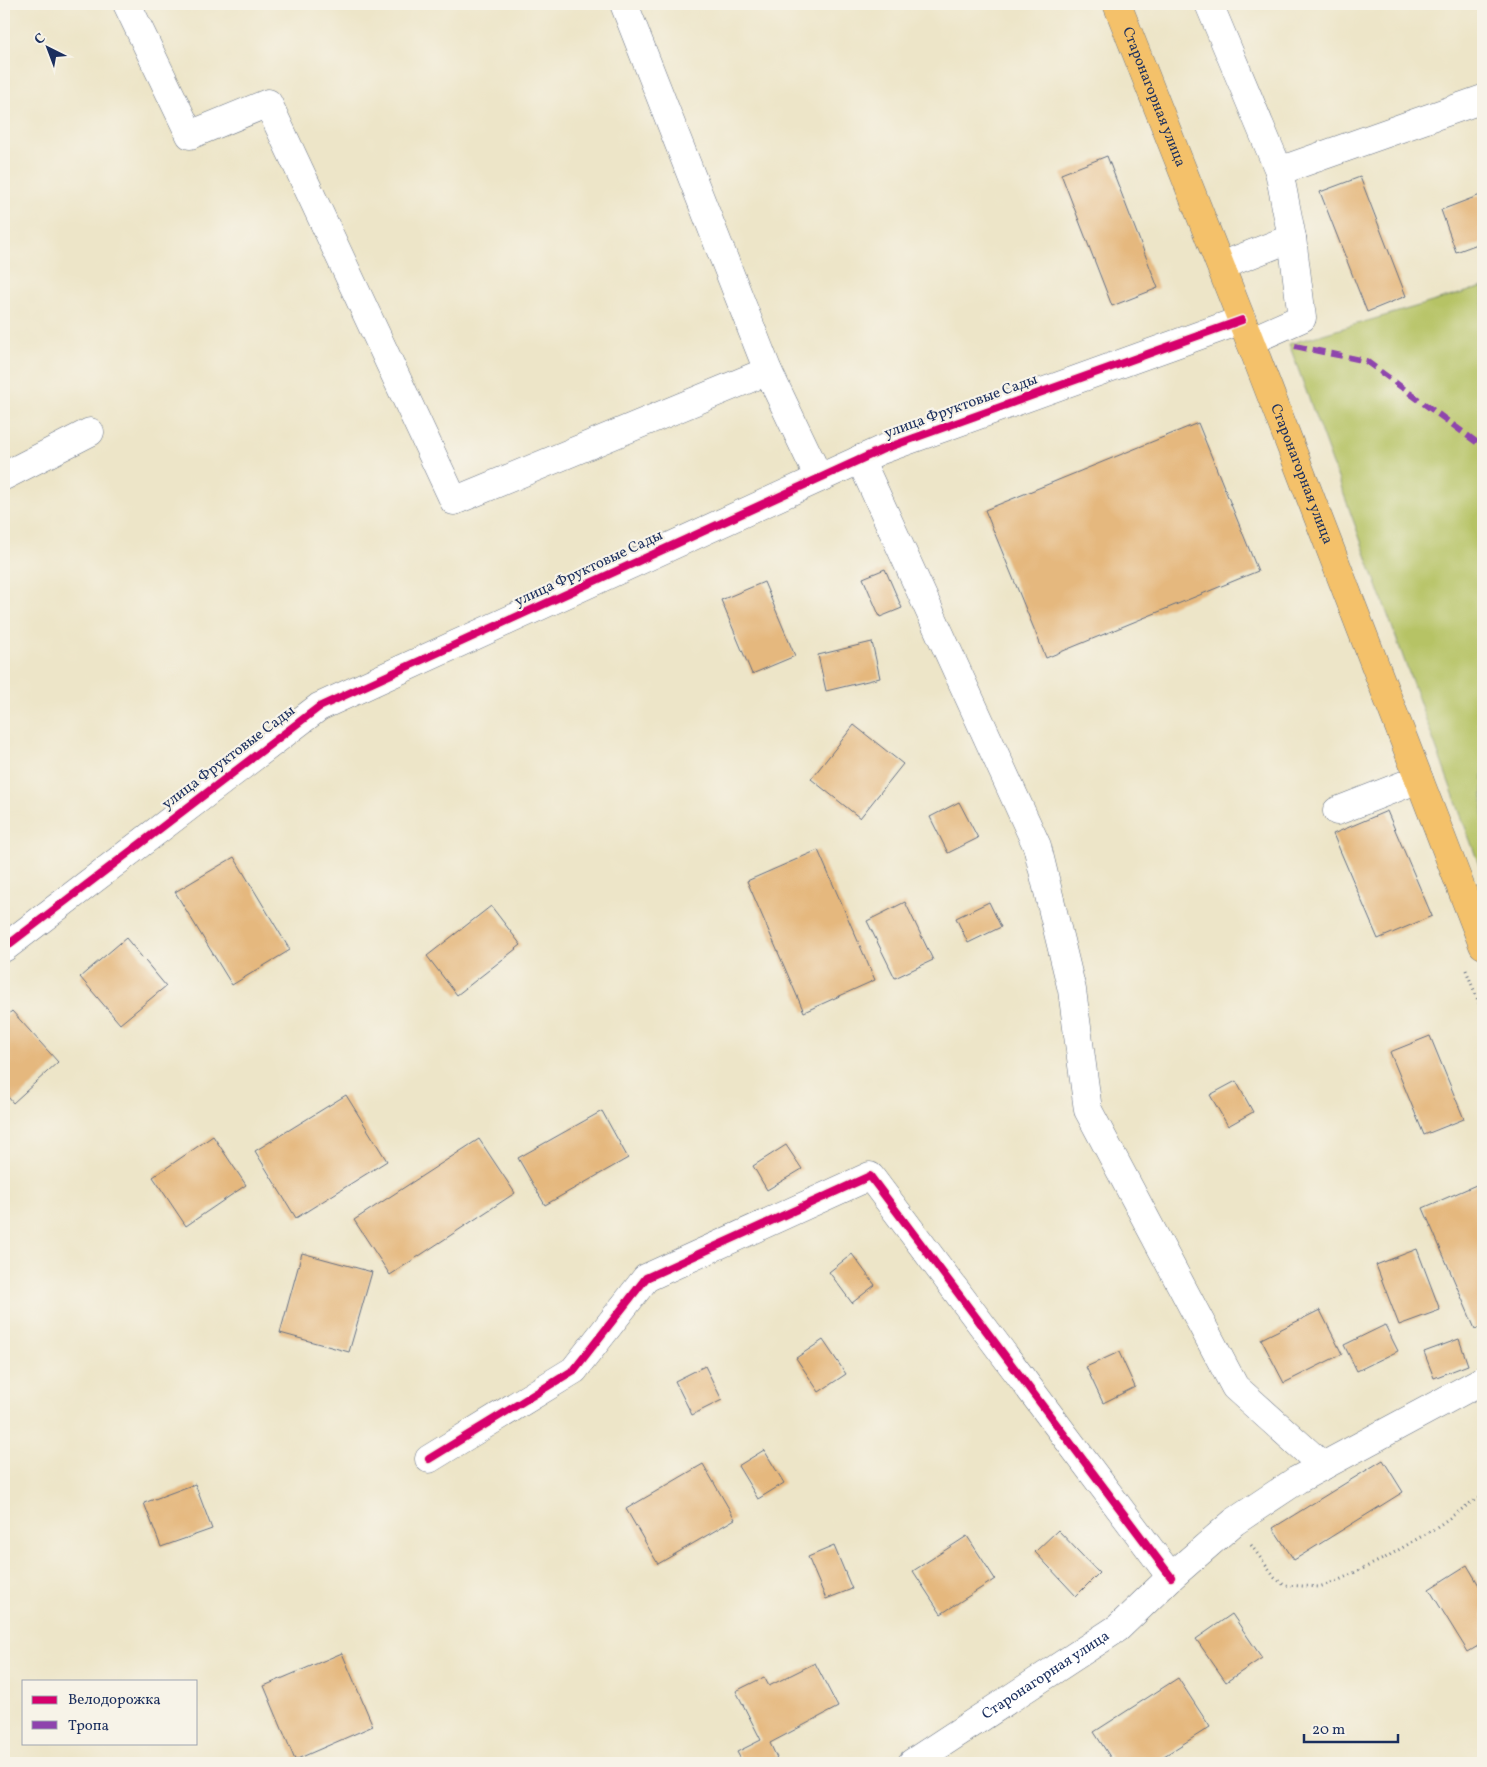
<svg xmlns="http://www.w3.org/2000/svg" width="1487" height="1767" font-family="Vollkorn,serif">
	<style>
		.green { fill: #b6c365; stroke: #687962 }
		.building { fill: #e5b87e }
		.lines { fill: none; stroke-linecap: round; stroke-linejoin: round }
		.minor-casing { stroke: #646f83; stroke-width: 29 }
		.major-casing { stroke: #646f83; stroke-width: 29 }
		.path { stroke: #646f83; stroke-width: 3; stroke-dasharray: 1 4; stroke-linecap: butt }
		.minor { stroke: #fff; stroke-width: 28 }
		.major { stroke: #f4c16a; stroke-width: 28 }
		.quiet { stroke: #8e44ad; stroke-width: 6; stroke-dasharray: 12 6; stroke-linecap: butt }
		.cycleway-casing { stroke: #f7f3e8; stroke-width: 11 }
		.cycleway { stroke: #d6006c; stroke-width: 8 }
		.labels { text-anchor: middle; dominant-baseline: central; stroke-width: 4.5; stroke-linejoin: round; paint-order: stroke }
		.street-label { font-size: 15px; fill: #1b2f5e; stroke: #f7f3e8 }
	</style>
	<rect width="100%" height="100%" fill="#f7f3e8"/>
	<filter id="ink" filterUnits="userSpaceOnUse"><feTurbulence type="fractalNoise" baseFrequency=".02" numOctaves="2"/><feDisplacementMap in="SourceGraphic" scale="10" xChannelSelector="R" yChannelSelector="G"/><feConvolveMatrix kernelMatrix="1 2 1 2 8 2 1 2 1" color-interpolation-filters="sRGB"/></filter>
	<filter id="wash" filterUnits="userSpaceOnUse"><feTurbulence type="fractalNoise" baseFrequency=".0096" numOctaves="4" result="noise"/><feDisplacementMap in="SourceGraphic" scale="20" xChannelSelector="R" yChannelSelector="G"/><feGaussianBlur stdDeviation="1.12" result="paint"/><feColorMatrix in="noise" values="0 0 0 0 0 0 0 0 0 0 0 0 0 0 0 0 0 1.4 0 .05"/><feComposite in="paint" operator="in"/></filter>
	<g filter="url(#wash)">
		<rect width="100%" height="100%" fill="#ede5c8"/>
		<!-- green -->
		<polygon class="green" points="1483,287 1483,876 1289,344"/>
		<g id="blocks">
			<!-- building -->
			<g class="building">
				<polygon points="1107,156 1158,288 1112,306 1061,174"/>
				<polygon points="1360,177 1406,296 1367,312 1320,192"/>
				<polygon points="1483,194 1483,242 1456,252 1441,210"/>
				<polygon points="1198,423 1258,571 1046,658 985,510"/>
				<polygon points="885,569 902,608 880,617 863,578"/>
				<polygon points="764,582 795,656 752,674 721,600"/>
				<polygon points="872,642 880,678 826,691 818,655"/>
				<polygon points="854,725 903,764 860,818 811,779"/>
				<polygon points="959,802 978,838 948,853 930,817"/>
				<polygon points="1387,811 1432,916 1378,939 1333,834"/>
				<polygon points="818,850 875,980 804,1012 747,881"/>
				<polygon points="234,857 290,950 232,985 175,892"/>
				<polygon points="905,902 933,960 895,978 867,921"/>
				<polygon points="989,902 1001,927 968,943 956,918"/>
				<polygon points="491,906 521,945 457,995 427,956"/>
				<polygon points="126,938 166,986 120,1024 80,977"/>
				<polygon points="12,1011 58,1062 13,1103 4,1092 4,1018"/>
				<polygon points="1430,1036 1464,1119 1424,1135 1390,1052"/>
				<polygon points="1236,1081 1253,1112 1228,1126 1210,1095"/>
				<polygon points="346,1095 387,1161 296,1218 255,1151"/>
				<polygon points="602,1111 628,1158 545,1205 518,1158"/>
				<polygon points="213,1136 246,1185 186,1226 153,1177"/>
				<polygon points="479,1139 515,1193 390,1275 354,1220"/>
				<polygon points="786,1145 802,1169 767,1190 753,1166"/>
				<polygon points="1483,1182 1483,1326 1475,1329 1423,1208"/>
				<polygon points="1417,1249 1440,1310 1399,1325 1376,1265"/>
				<polygon points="302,1253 372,1272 349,1352 280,1333"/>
				<polygon points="852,1254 875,1285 852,1303 829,1272"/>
				<polygon points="1320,1310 1342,1354 1284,1383 1261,1339"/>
				<polygon points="1385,1325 1398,1351 1357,1371 1344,1345"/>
				<polygon points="1459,1339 1468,1365 1434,1378 1424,1352"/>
				<polygon points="823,1340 846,1374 819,1392 796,1358"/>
				<polygon points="1119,1352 1135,1387 1103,1403 1086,1367"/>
				<polygon points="705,1366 722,1400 692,1415 675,1381"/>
				<polygon points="764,1450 784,1483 758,1499 738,1466"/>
				<polygon points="1383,1460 1403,1492 1294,1560 1273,1528"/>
				<polygon points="703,1464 735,1519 658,1564 626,1509"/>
				<polygon points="195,1484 212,1529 161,1547 144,1503"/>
				<polygon points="1058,1530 1099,1573 1076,1596 1035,1552"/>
				<polygon points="967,1536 995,1579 941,1614 913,1571"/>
				<polygon points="834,1546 852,1589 826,1599 808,1557"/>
				<polygon points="1467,1565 1483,1592 1483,1643 1468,1652 1429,1589"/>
				<polygon points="1232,1614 1262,1658 1226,1682 1196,1639"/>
				<polygon points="342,1653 373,1726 295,1760 264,1686"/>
				<polygon points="815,1663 838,1707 770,1743 777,1758 768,1763 743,1763 737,1752 761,1740 736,1691 764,1677 769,1686"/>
				<polygon points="1178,1678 1210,1727 1153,1763 1114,1763 1094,1732"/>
			</g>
		</g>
	</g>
	<g filter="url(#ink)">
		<use href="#blocks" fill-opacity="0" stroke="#646f83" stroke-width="1"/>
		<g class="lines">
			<!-- minor casing -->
			<g class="minor-casing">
				<g id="minor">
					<polyline points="127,4 190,135 268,103 454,501 768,371"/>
					<polyline points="624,4 768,371 819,478"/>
					<polyline points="1209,4 1279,171"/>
					<polyline points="1221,266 1292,238 1279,171 1483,99"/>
					<polyline points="1250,341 1302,318 1292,238"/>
					<polyline points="860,459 1037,846 1072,990 1088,1110 1235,1387 1323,1466"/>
					<polyline points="4,476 90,432"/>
					<polyline points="1337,811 1419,779"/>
					<polyline points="4,948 319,707 881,450 1242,320"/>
					<polyline points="429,1459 574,1370 646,1278 870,1176 1171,1577"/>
					<path id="s1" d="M912,1763L1118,1628L1171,1577L1234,1522L1297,1480L1483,1380"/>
				</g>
			</g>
			<!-- major casing -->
			<g class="major-casing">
				<g id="major">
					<path id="s2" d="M1117,4L1250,341L1483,945"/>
				</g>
			</g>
			<!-- path -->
			<g class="path">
				<polyline points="1466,970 1483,1013"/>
				<polyline points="1251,1545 1275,1578 1284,1585 1319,1587 1339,1580 1385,1558 1434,1529 1483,1494"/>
			</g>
			<!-- minor -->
			<use href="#minor" class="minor"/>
			<!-- major -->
			<use href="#major" class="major"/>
			<!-- quiet -->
			<polyline class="quiet" points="1295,346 1366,361 1483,447"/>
			<!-- cycleway casing -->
			<g class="cycleway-casing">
				<g id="cycleway">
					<polyline points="4,948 319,707 881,450 1242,320"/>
					<polyline points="429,1459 574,1370 646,1278 870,1176 1171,1577"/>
				</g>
			</g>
			<!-- cycleway -->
			<use href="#cycleway" class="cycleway"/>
		</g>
	</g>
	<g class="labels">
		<!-- street labels -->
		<g class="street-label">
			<text stroke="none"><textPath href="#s2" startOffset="100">Старонагорная улица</textPath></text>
			<text transform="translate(961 407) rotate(-20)">улица Фруктовые Сады</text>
			<text stroke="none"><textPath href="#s2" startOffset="505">Старонагорная улица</textPath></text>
			<text transform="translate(589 569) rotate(-25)">улица Фруктовые Сады</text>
			<text transform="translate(229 758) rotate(-37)">улица Фруктовые Сады</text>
			<text stroke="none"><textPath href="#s1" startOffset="160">Старонагорная улица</textPath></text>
		</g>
	</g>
	<!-- margin -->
	<rect width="1487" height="1767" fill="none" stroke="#f7f3e8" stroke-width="20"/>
	<!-- legend -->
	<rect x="22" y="1680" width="175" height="65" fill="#f7f3e8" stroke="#9fa5b1"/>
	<rect x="32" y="1696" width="25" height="8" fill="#d6006c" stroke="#9fa5b1"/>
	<text x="68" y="1704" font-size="15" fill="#1b2f5e">Велодорожка</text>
	<rect x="32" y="1721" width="25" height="8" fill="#8e44ad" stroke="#9fa5b1"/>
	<text x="68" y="1730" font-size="15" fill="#1b2f5e">Тропа</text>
	<!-- north arrow -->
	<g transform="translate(48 48) rotate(318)" stroke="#f7f3e8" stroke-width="4" paint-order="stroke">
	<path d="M0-4L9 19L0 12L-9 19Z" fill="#1b2f5e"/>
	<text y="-8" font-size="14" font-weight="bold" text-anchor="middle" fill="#1b2f5e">С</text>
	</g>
	<!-- scale -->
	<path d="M1304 1734v8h94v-8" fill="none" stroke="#1b2f5e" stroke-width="2.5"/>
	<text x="1312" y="1734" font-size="15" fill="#1b2f5e" stroke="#f7f3e8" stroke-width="4" paint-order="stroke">20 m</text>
</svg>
